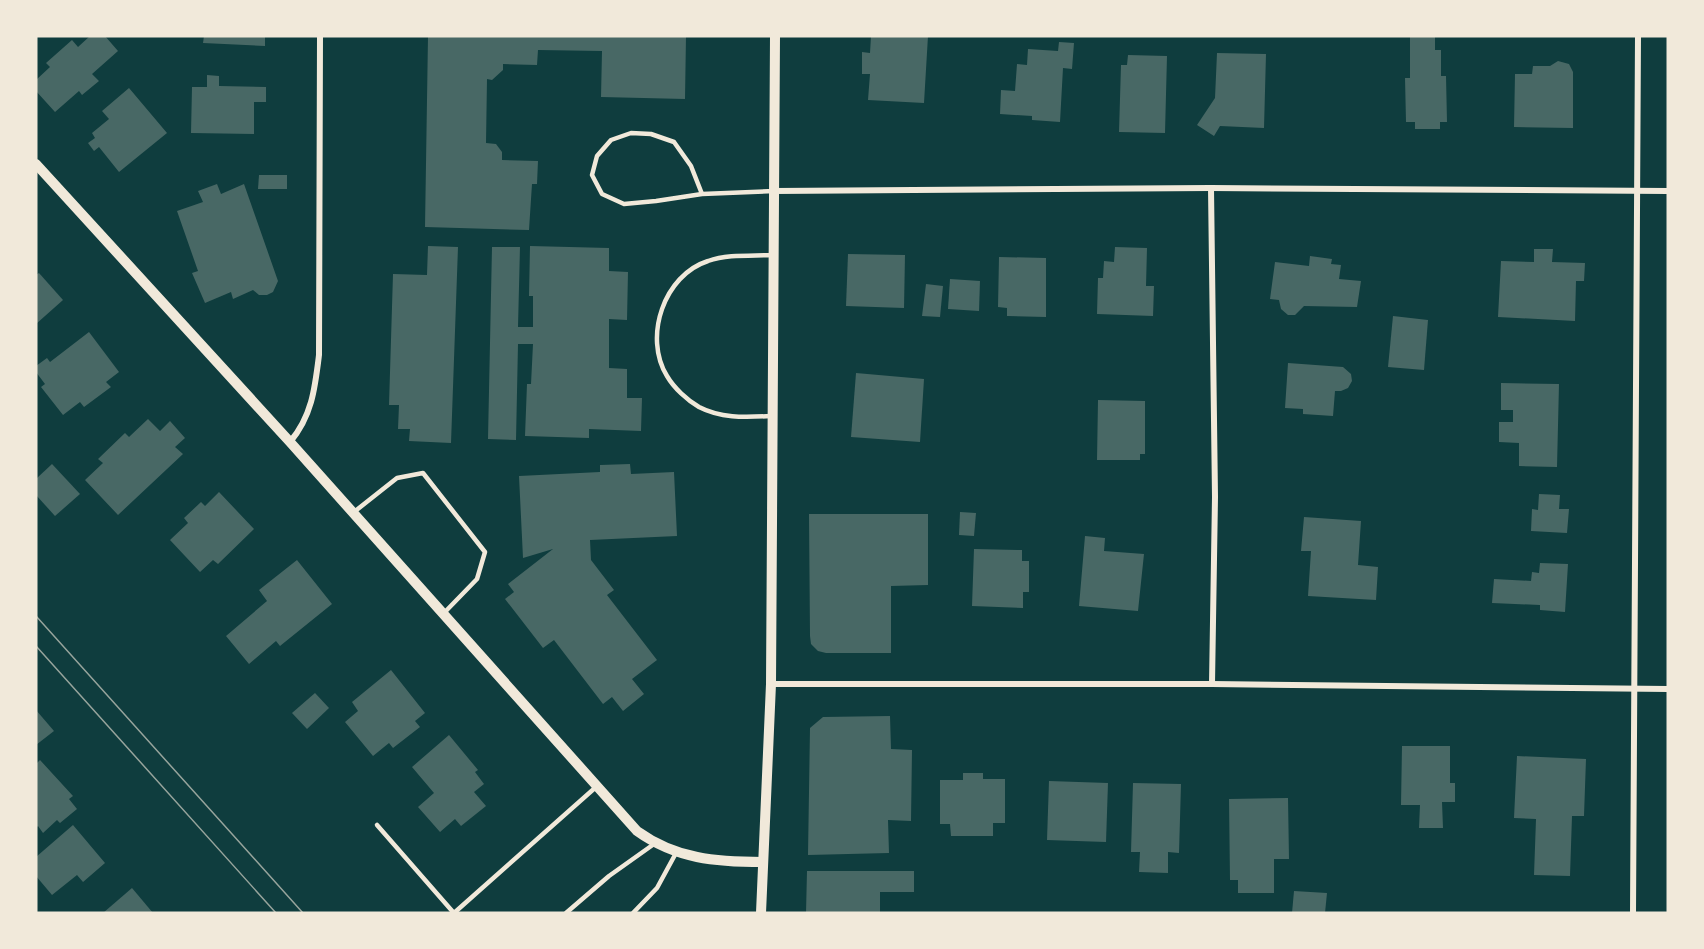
<svg xmlns="http://www.w3.org/2000/svg" width="1704" height="949" font-family="'Roboto Serif',serif">
	<style>
		.building { fill: #486865 }
		.lines { fill: none; stroke-linecap: round; stroke-linejoin: round }
		.service { stroke: #f1e9da; stroke-width: 4.5 }
		.minor { stroke: #f1e9da; stroke-width: 6 }
		.tertiary { stroke: #f1e9da; stroke-width: 10 }
		.tram { stroke: #97a49c; stroke-width: 1.5 }
	</style>
	<rect width="100%" height="100%" fill="#0f3d3e"/>
	<!-- building -->
	<g class="building">
		<polygon points="90,36 105,36 118,51 92,74 99,81 82,95 79,91 55,112 36,91 36,80 50,67 46,63 72,40 78,47"/>
		<polygon points="204,36 265,36 265,46 203,43"/>
		<polygon points="428,36 686,36 685,99 601,97 602,51 538,50 537,65 503,64 503,70 492,80 487,79 486,143 496,144 502,152 502,160 538,161 537,184 532,184 529,230 425,227"/>
		<polygon points="871,36 928,36 924,103 868,100 870,74 862,74 862,52 870,53"/>
		<polygon points="1410,36 1435,36 1435,50 1441,50 1441,76 1446,76 1447,122 1440,122 1440,129 1415,129 1415,122 1406,122 1405,78 1410,78"/>
		<polygon points="1059,42 1074,43 1072,69 1063,68 1060,122 1032,120 1032,116 1000,114 1001,90 1015,91 1017,64 1027,65 1028,49 1058,51"/>
		<polygon points="1217,53 1266,54 1264,128 1220,126 1214,136 1197,125 1215,98"/>
		<polygon points="1128,55 1167,56 1165,133 1119,132 1121,65 1127,65"/>
		<polygon points="1558,61 1569,64 1573,72 1573,128 1514,127 1515,74 1532,74 1533,66 1550,66"/>
		<polygon points="207,75 219,76 219,86 266,87 266,102 254,102 254,134 191,133 192,87 207,87"/>
		<polygon points="129,88 167,133 119,172 99,147 94,151 88,143 95,138 92,133 109,119 102,111"/>
		<polygon points="259,175 287,175 287,189 258,189"/>
		<polygon points="217,184 221,194 244,184 278,281 273,292 267,295 259,295 253,290 233,299 231,292 205,303 192,273 198,271 177,211 203,202 198,191"/>
		<polygon points="428,246 458,247 451,443 409,441 410,429 398,429 399,405 389,405 393,274 427,275"/>
		<polygon points="530,246 609,248 609,271 628,272 627,320 609,319 609,368 627,369 627,398 642,398 641,431 589,429 589,438 525,436 527,384 531,384 533,344 518,344 516,440 488,439 492,247 520,247 518,327 533,327 533,296 529,296"/>
		<polygon points="1115,247 1147,248 1146,286 1154,286 1153,316 1097,314 1098,278 1103,278 1104,261 1114,262"/>
		<polygon points="1534,249 1553,249 1552,262 1585,263 1584,281 1576,281 1575,321 1498,317 1501,261 1534,262"/>
		<polygon points="848,254 905,255 904,308 846,306"/>
		<polygon points="1310,256 1332,259 1331,264 1341,265 1339,279 1361,281 1357,307 1304,306 1295,315 1288,315 1281,309 1279,300 1270,299 1275,262 1309,266"/>
		<polygon points="999,257 1046,258 1046,317 1007,316 1007,308 998,307"/>
		<polygon points="39,273 63,300 36,324 36,275"/>
		<polygon points="950,279 980,281 979,311 948,309"/>
		<polygon points="926,284 943,286 940,317 922,316"/>
		<polygon points="1393,316 1428,320 1424,370 1388,367"/>
		<polygon points="89,332 119,372 106,382 111,387 84,407 80,402 63,415 41,387 45,384 36,372 36,366 47,358 50,362"/>
		<polygon points="1288,363 1343,367 1351,374 1352,381 1348,388 1341,391 1335,391 1333,416 1303,414 1303,409 1285,408"/>
		<polygon points="856,373 924,379 920,442 851,437"/>
		<polygon points="1501,383 1559,384 1557,467 1519,466 1519,443 1499,442 1499,422 1513,422 1513,410 1501,410"/>
		<polygon points="1098,400 1145,401 1145,454 1140,454 1140,460 1097,460"/>
		<polygon points="148,419 160,431 170,421 185,438 175,447 183,454 118,515 85,480 103,463 98,459 125,433 129,437"/>
		<polygon points="52,464 80,494 55,516 36,495 36,479"/>
		<polygon points="630,464 631,474 674,472 677,536 590,540 591,560 614,590 607,595 657,660 632,679 644,694 623,711 612,697 603,704 554,640 543,648 505,599 514,592 508,584 553,549 523,558 519,476 600,472 600,465"/>
		<polygon points="219,492 254,529 218,564 213,560 200,572 170,540 188,523 184,518 201,502 205,506"/>
		<polygon points="1539,494 1560,495 1559,509 1569,509 1567,533 1531,531 1532,509 1538,510"/>
		<polygon points="960,512 976,513 974,536 959,535"/>
		<polygon points="809,514 928,514 928,585 891,586 891,653 826,653 818,651 811,644 810,636"/>
		<polygon points="1304,517 1361,521 1358,565 1378,567 1376,600 1308,596 1311,551 1301,551"/>
		<polygon points="1085,536 1105,538 1104,551 1144,554 1138,611 1079,606"/>
		<polygon points="974,549 1022,550 1022,561 1029,561 1029,592 1023,592 1023,608 972,606"/>
		<polygon points="297,560 332,604 280,646 276,641 249,664 226,636 267,601 259,590"/>
		<polygon points="1540,563 1568,564 1565,612 1540,610 1540,605 1492,603 1494,579 1531,581 1532,572 1539,573"/>
		<polygon points="391,670 425,713 415,721 420,727 393,748 389,743 373,756 345,722 358,711 352,702"/>
		<polygon points="315,693 329,708 307,729 292,713"/>
		<polygon points="36,710 54,731 36,745"/>
		<polygon points="890,716 891,749 912,750 911,821 888,820 889,853 808,855 810,728 823,717"/>
		<polygon points="449,735 478,770 475,772 484,784 474,792 486,806 461,826 455,819 440,832 418,807 434,793 412,767"/>
		<polygon points="1402,746 1450,746 1450,783 1455,783 1455,802 1442,802 1443,828 1419,828 1420,805 1401,805"/>
		<polygon points="1517,756 1586,759 1584,816 1572,816 1570,876 1534,875 1536,819 1514,818"/>
		<polygon points="40,760 73,796 69,799 77,809 60,823 57,820 43,833 38,826 36,828 36,764"/>
		<polygon points="963,773 983,773 983,779 1005,779 1005,823 993,823 993,836 951,836 950,824 940,824 940,780 963,780"/>
		<polygon points="1049,781 1108,783 1106,842 1047,840"/>
		<polygon points="1133,783 1181,784 1179,853 1168,852 1168,873 1139,872 1140,852 1131,852"/>
		<polygon points="1288,798 1289,859 1274,859 1274,893 1238,893 1238,880 1230,880 1229,799"/>
		<polygon points="73,825 105,863 83,882 77,875 52,895 36,876 36,857"/>
		<polygon points="807,871 914,871 914,892 880,892 880,913 806,913"/>
		<polygon points="132,888 153,913 103,913"/>
		<polygon points="1294,891 1327,893 1325,913 1292,913"/>
	</g>
	<g class="lines">
		<!-- service -->
		<g class="service">
			<polyline points="702,194 656,201 624,204 602,194 592,175 597,156 611,140 631,133 651,134 674,142 691,166 702,194 774,191"/>
			<path d="M771,416C747,417 722,419 699,407C687,400 674,388 667,376C643,337 664,275 708,261C728,254 751,256 772,255"/>
			<polyline points="354,512 397,478 423,473 485,552 477,579 443,614"/>
			<polyline points="377,825 453,912"/>
			<polyline points="454,913 596,787"/>
			<polyline points="566,913 609,876 654,844"/>
			<polyline points="633,913 657,888 676,853"/>
		</g>
		<!-- minor -->
		<g class="minor">
			<polyline points="1211,188 1215,497 1212,684"/>
			<polyline points="774,191 1211,188 1668,191"/>
			<path d="M290,442C312,416 315,388 319,355L320,36"/>
			<polyline points="771,684 1212,684 1668,689"/>
			<polyline points="1633,913 1638,36"/>
		</g>
		<!-- tertiary -->
		<g class="tertiary">
			<path d="M36,164L290,442L637,831C676,859 716,862 763,862"/>
			<polyline points="761,913 771,684 775,36"/>
		</g>
		<!-- tram -->
		<g class="tram">
			<polyline points="36,616 303,913"/>
			<polyline points="36,646 276,913"/>
		</g>
	</g>
	<!-- border -->
	<rect width="1704" height="949" fill="none" stroke="#f1e9da" stroke-width="75"/>
</svg>
